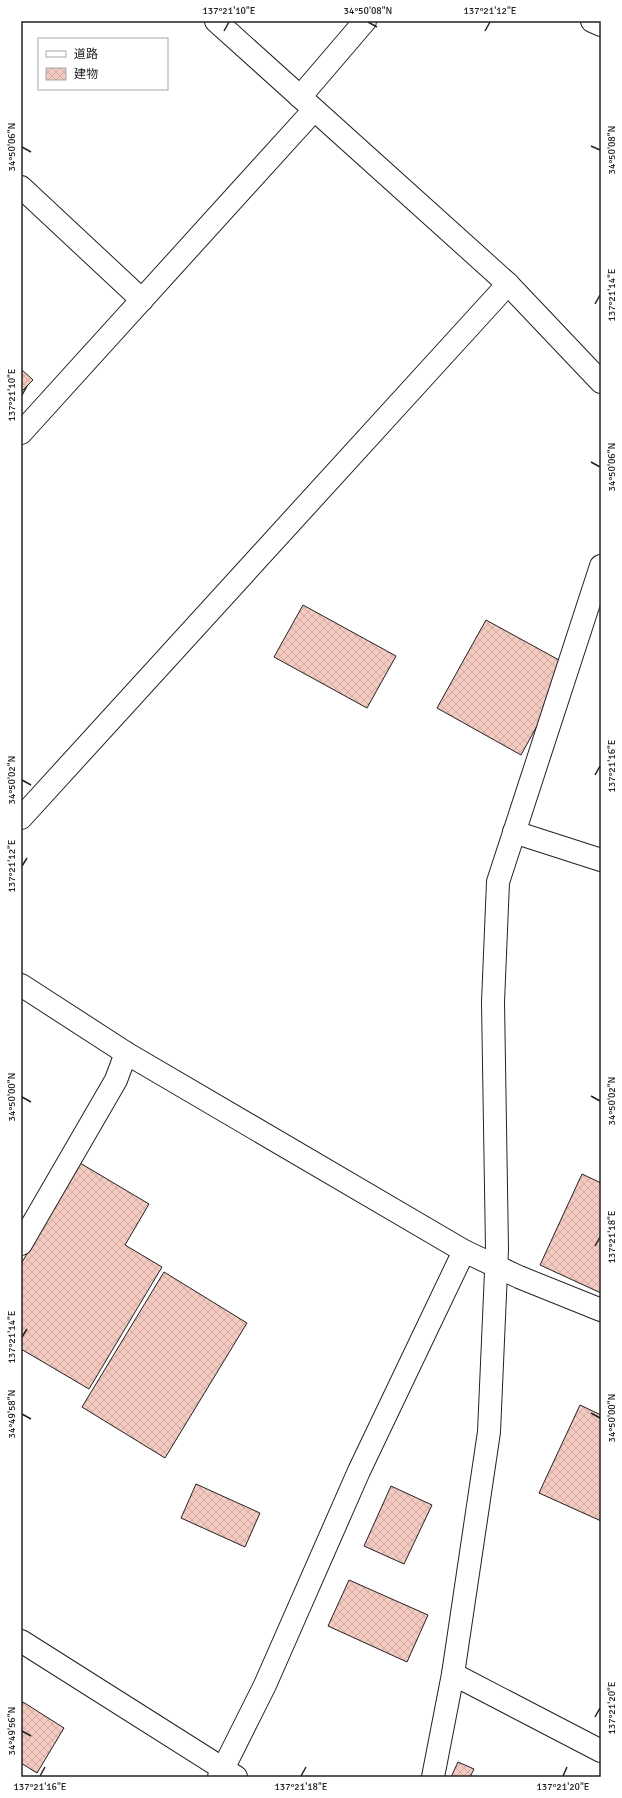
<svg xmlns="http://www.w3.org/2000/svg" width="622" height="1798" font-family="Signika,'Noto Sans JP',sans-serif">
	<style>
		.building { fill: url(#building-cross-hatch); stroke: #222 }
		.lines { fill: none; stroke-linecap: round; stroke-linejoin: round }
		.street-casing { stroke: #222; stroke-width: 24 }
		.street { stroke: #fff; stroke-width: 22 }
		.ticks { fill: none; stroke: #222; stroke-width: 1.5 }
		.neatline { fill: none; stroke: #222; stroke-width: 1.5 }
		.ticks-label { font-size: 10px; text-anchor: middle; fill: #222 }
	</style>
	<defs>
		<pattern id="building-cross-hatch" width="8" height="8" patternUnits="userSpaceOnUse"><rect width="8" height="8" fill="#f3c9c0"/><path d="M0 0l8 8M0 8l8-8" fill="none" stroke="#d0aca5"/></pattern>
	</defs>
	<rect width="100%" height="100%" fill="#fff"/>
	<!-- building -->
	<g class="building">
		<polygon points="21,369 33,380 21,392"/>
		<polygon points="303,605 396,656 367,708 274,657"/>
		<polygon points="486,620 570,666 521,755 437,708"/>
		<polygon points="80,1163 149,1204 125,1245 162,1267 89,1389 21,1349 21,1264"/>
		<polygon points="582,1174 601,1183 601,1293 540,1265"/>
		<polygon points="164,1272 247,1323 165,1458 82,1407"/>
		<polygon points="580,1405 601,1415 601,1521 539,1493"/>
		<polygon points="196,1484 260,1513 245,1547 181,1518"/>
		<polygon points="391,1486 432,1505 404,1564 364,1546"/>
		<polygon points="349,1580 428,1615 407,1662 328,1626"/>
		<polygon points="23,1702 64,1728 37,1773 21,1763 21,1705"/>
		<polygon points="458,1762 474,1769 470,1777 451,1777"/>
	</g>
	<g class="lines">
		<!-- street casing -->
		<g class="street-casing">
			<g id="street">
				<polyline points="216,21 508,284 601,382"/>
				<polyline points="592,21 601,25"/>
				<polyline points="300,97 365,21"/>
				<polyline points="21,187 142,300"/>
				<polyline points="21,433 314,110"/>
				<polyline points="21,818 508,284"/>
				<polyline points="514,832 601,860"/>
				<polyline points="21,985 126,1053 464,1251 519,1277 601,1310"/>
				<polyline points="21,1244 116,1080 126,1053"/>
				<polyline points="21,1641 236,1777"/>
				<polyline points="453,1674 601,1751"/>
				<polyline points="219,1777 265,1685 359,1471 464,1251"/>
				<polyline points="433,1777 453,1674 489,1432 497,1249 493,1002 498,882 601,566"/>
			</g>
		</g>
		<!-- street -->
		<use href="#street" class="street"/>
	</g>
	<!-- ticks -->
	<path class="ticks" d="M368,22L377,27M224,31L229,22M485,31L490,22M591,146L600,150M22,147L31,152M595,304L600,295M22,395L27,386M591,462L600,467M595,775L600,766M22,780L31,785M22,866L27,858M591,1096L600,1101M22,1097L31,1102M595,1246L600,1237M22,1337L27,1329M591,1413L600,1418M22,1414L31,1419M595,1717L600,1708M22,1731L31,1736M40,1776L45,1767M301,1776L306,1767M563,1776L567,1767"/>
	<!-- border -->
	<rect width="622" height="1798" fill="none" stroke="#ffffff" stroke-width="44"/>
	<!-- legend -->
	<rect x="38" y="38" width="130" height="52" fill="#ffffff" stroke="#a7a7a7"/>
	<rect x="46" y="51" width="20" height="6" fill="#ffffff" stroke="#a7a7a7"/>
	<text x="74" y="58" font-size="12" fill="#222222">道路</text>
	<rect x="46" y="68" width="20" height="12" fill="url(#building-cross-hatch)" stroke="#a7a7a7"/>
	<text x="74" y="78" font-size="12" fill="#222222">建物</text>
	<rect x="22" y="22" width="578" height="1754" class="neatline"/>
	<g class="ticks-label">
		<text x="229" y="14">137°21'10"E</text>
		<text x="368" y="14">34°50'08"N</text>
		<text x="490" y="14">137°21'12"E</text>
		<text transform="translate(11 147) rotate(-90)" y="4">34°50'06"N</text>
		<text transform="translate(611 150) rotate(-90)" y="4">34°50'08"N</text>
		<text transform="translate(611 295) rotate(-90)" y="4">137°21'14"E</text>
		<text transform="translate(11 395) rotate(-90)" y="4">137°21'10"E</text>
		<text transform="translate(611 467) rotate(-90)" y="4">34°50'06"N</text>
		<text transform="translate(611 766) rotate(-90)" y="4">137°21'16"E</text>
		<text transform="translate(11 780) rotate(-90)" y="4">34°50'02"N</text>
		<text transform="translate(11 866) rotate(-90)" y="4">137°21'12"E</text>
		<text transform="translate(11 1097) rotate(-90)" y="4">34°50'00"N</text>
		<text transform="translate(611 1101) rotate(-90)" y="4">34°50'02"N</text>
		<text transform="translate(611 1237) rotate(-90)" y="4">137°21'18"E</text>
		<text transform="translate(11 1337) rotate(-90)" y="4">137°21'14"E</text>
		<text transform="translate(11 1414) rotate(-90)" y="4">34°49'58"N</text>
		<text transform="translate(611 1418) rotate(-90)" y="4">34°50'00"N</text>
		<text transform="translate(611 1708) rotate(-90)" y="4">137°21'20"E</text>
		<text transform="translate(11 1731) rotate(-90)" y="4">34°49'56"N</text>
		<text x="40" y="1790">137°21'16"E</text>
		<text x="301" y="1790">137°21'18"E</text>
		<text x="563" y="1790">137°21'20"E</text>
	</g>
</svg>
